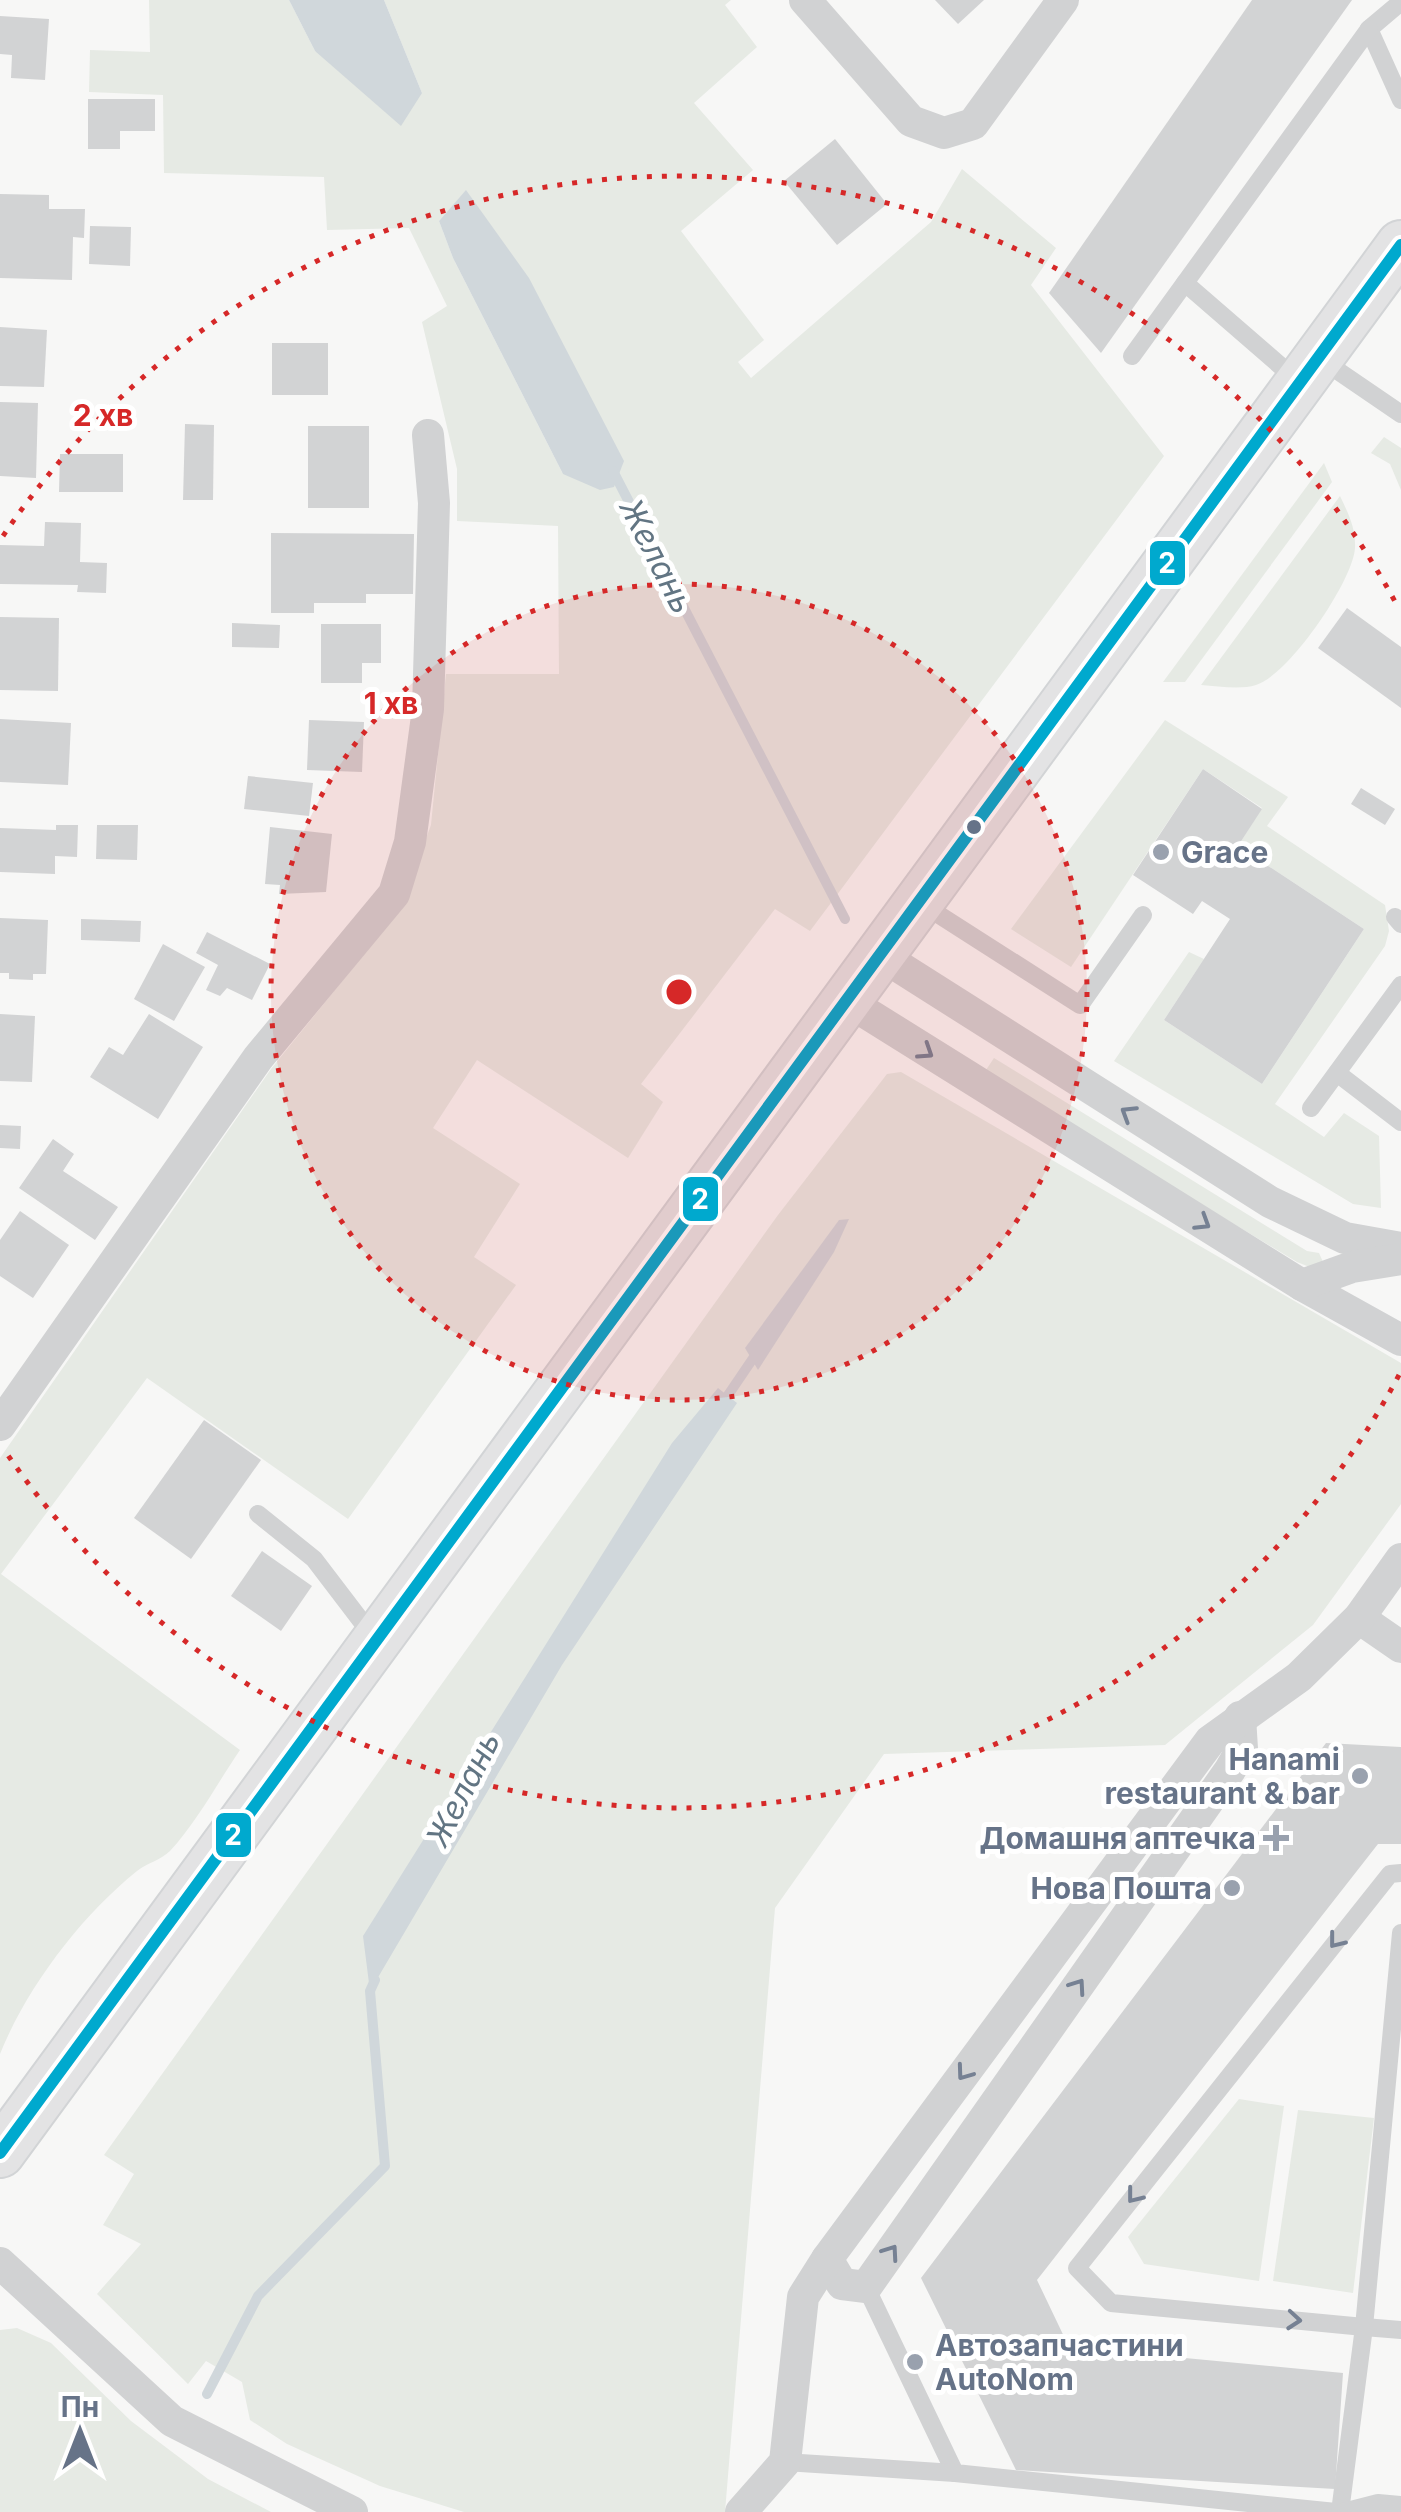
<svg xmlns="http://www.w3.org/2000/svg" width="1401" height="2512" font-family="Inter,sans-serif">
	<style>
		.green { fill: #e6eae4; fill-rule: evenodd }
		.water { fill: #d0d7db }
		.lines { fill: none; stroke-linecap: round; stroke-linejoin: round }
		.stream { stroke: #d0d7db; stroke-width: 10 }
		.building { fill: #d2d3d4 }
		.secondary-casing { stroke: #d2d4d6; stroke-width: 52 }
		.service { stroke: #d1d2d3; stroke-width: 18 }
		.minor { stroke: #d1d2d3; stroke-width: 32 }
		.secondary { stroke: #e3e3e4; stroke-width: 48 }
		.bus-1-casing { stroke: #fff; stroke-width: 20 }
		.bus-1 { stroke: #00a9ce; stroke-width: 12 }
		.oneway { stroke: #768193 }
		.ring { fill: none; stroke: #d62828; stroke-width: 5; stroke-dasharray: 5 10 }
		.bus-dot { fill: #667388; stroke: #fff; stroke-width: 4 }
		.poi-dot { fill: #99a1ae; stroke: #fff; stroke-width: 4 }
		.labels { text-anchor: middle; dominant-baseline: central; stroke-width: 10; stroke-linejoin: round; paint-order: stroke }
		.poi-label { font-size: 30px; font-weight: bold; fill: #667388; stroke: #fff; text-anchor: end }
		.water-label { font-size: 32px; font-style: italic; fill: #627583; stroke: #fff }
		.centre { fill: #d62828; stroke: #fff; stroke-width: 5 }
		.ring-label { font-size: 30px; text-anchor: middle; font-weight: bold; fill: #d62828; stroke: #fff; stroke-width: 10; stroke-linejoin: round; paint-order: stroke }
		.line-badge { stroke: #fff; stroke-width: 4 }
		.badge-label { font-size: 28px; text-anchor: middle; font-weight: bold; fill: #fff }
	</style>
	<rect width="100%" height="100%" fill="#f7f7f6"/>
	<!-- green -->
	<g class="green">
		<path d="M149,0H289L315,51L422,93L384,0H731L725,5L757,47L694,103L753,170L681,231L764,340L738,362L751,378L931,222L962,169L1056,248L1031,285L1164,456L810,931L775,909L641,1084L663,1102L628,1158L477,1060L433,1128L520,1184L474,1257L516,1285L348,1519L147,1378L1,1574L240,1750C218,1782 197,1822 170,1851C161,1860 147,1863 137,1871C81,1916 27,1987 0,2054V1458L271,1069L399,911L431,825L446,674H559L558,526L457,521V469L422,322L447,306L409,228L327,230L324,177L164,173L163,95L89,92L90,50L150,52ZM466,191L563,474L453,258L439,221Z"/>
		<polygon points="1384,437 1401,448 1401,490 1390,464 1371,453"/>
		<polygon points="1324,463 1332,482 1185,682 1163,682"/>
		<path d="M1340,496C1348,513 1356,528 1355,548C1353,581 1289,675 1256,685C1240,690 1218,686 1201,685Z"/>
		<polygon points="1165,720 1288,797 1267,826 1385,905 1389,931 1385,946 1275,1104 1324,1137 1344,1113 1379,1136 1381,1208 1353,1204 1114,1061 1189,952 1204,959 1164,1020 1262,1084 1364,929 1238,846 1262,808 1203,769 1071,967 1011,929"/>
		<polygon points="994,1058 1307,1251 1319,1253 1323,1262 1312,1268 1297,1262 984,1073"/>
		<polygon points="901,1072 1401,1363 1401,1504 1313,1625 1165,1745 884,1754 775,1908 725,2512 464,2512 380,2486 287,2444 250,2420 242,2382 206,2361 188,2384 97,2294 141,2244 103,2225 134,2174 104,2155 778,1215 887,1074"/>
		<polygon points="1239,2099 1284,2106 1259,2281 1144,2264 1128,2237"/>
		<polygon points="1298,2110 1374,2118 1353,2293 1273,2281"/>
		<polygon points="17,2328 51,2343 131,2421 208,2479 271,2512 0,2512 0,2330"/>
	</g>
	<!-- water -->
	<g class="water">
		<polygon points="289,0 384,0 422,93 401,126 315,51"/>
		<polygon points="466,190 529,278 624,461 614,487 600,490 563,474 453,258 439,221"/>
		<polygon points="849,1219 834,1252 758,1370 745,1348 839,1220"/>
		<polygon points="718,1388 737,1403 562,1665 370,1991 363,1936 672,1443"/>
	</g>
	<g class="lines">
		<!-- stream -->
		<g class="stream">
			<polyline points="613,471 845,919"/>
			<polyline points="720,1407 758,1351"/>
			<polyline points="207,2394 258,2296 385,2166 370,1991 375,1980"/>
		</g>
	</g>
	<!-- building -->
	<g class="building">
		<polygon points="935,0 984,0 958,24"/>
		<polygon points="1252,0 1352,0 1101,353 1049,293"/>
		<polygon points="0,16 49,19 45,80 11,78 12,55 0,54"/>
		<polygon points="88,99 155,99 155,131 120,131 120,149 88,149"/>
		<polygon points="835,139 887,204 837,245 784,181"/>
		<polygon points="0,194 49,195 49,209 85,209 84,238 73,237 72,280 0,278"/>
		<polygon points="90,226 131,227 130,266 89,264"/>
		<polygon points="0,327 47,330 44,387 0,386"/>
		<rect x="272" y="343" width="56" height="52"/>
		<polygon points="0,402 38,403 36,478 0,476"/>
		<polygon points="185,424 214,425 213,500 183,500"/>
		<rect x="308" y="426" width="61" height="82"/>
		<polygon points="60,454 123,454 123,492 59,492"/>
		<polygon points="45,522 81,523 80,562 107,563 106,593 77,592 78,585 0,584 0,545 44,546"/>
		<polygon points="271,533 414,534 413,594 366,594 366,603 314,603 314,613 271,613"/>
		<polygon points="1347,608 1401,647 1401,708 1318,648"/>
		<polygon points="0,617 59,618 58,691 0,690"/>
		<polygon points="232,623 280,625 279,648 232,647"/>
		<polygon points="321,624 381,624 381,663 362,663 362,683 321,683"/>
		<polygon points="0,719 71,723 68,785 0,782"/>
		<polygon points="309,720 364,722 362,772 307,770"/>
		<polygon points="1203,769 1262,809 1238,846 1364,929 1262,1084 1164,1020 1230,919 1202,901 1193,914 1133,875"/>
		<polygon points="248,776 313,783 309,816 244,809"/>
		<polygon points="1361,788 1395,809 1385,825 1351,804"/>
		<polygon points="56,825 78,825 77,857 55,856 55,874 0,872 0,828 56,830"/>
		<polygon points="97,825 138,825 137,860 96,859"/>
		<polygon points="270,827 332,834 326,892 279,894 280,885 265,884"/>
		<polygon points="0,918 48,920 46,974 33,974 33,980 9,979 9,973 0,973"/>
		<polygon points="81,919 141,921 140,942 81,940"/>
		<polygon points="207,932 270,964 252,1000 227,988 220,996 206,990 218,965 196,953"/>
		<polygon points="163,944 205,967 174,1021 134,999"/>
		<polygon points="0,1014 35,1016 32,1082 0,1081"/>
		<polygon points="149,1014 203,1047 158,1119 90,1077 109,1047 123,1055"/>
		<polygon points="0,1125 21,1126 20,1149 0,1148"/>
		<polygon points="53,1139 74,1154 63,1171 118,1207 95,1240 19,1188"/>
		<polygon points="20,1211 69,1245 33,1298 0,1276 0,1240"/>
		<polygon points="204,1420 261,1460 191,1559 134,1518"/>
		<polygon points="262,1551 312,1586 281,1631 231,1596"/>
		<polygon points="1326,1743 1401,1747 1401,1844 1378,1844 1037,2280 1069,2347 1343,2373 1335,2489 1016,2470 921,2278"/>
	</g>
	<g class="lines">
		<!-- secondary casing -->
		<g class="secondary-casing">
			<polyline id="secondary" points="0,2153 1401,245"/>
		</g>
		<!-- service -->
		<g class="service">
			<polyline points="1401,2 1369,29 1401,100"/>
			<polyline points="1185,283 1298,381"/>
			<polyline points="1132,356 1369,29"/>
			<polyline points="1319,358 1401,414"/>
			<polyline points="919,902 1080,1005 1143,915"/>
			<polyline points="1395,917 1401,924"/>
			<polyline points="1337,1073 1401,1122"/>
			<polyline points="1311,1108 1401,985"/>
			<polyline points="258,1514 314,1559 375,1639"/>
			<polyline points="1401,1873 1390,1874 1077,2268 1111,2303 1364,2327 1401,1933"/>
			<polyline points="866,2287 955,2473 1336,2512"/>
			<polyline points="785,2462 955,2473"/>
			<polyline points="1340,2512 1364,2327 1401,2330"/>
			<polyline points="1343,2512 1378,2503 1401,2505"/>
		</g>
		<!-- minor -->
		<g class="minor">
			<polyline points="805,0 911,121 944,133 973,124 1063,0"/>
			<polyline points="879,954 1270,1202 1345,1238 1401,1248"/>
			<polyline points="844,999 1302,1285 1401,1340"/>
			<polyline points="1302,1285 1352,1267 1401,1259"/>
			<polyline points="0,1425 258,1058 394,894 410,842 428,709 434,503 428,435"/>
			<polyline points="1359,1618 1401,1647"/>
			<polyline points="827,2259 842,2284 866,2287 1230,1770 1242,1749 1240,1717"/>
			<polyline points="0,2263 172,2421 352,2512"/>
			<polyline points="741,2512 785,2462 803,2297 827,2259 1210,1741 1299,1677 1359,1618 1401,1559"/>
		</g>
		<!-- secondary -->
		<use href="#secondary" class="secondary"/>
		<!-- bus-1 casing -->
		<g class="bus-1-casing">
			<polyline id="bus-1" points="0,2153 1401,245"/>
		</g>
		<!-- bus-1 -->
		<use href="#bus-1" class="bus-1"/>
	</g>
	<!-- one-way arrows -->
	<defs><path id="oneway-chevron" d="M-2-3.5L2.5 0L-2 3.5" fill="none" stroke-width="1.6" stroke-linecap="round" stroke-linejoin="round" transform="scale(2.5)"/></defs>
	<g class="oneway">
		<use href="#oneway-chevron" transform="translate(926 1052) rotate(33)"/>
		<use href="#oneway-chevron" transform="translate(1128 1113) rotate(-148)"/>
		<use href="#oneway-chevron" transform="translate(1203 1223) rotate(32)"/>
		<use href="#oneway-chevron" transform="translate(1336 1941) rotate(128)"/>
		<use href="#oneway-chevron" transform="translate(1078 1986) rotate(-55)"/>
		<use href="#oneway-chevron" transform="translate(964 2073) rotate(126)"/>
		<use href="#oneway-chevron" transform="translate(1134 2196) rotate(128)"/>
		<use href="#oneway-chevron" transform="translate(891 2252) rotate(-55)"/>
		<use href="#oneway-chevron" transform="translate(1294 2320) rotate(5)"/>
	</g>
	<!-- distance rings -->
	<circle cx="679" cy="992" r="408" fill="#d62828" fill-opacity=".12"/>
	<g class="ring">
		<circle cx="679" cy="992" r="408"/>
		<path d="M1399 1375A815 815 0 0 1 3 1448M3 536A815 815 0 0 1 1399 609"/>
	</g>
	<!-- markers -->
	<circle class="bus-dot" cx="974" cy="827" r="9"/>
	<g class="poi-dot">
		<circle cx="1161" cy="852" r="10"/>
		<circle cx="1360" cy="1776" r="10"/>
		<path d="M1271 1823h10v10h10v10h-10v10h-10v-10h-10v-10h10z"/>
		<circle cx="1232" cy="1888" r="10"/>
		<circle cx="915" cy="2362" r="10"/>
	</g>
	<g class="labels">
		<!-- poi labels -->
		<g class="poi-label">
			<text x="1181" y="852" text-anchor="start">Grace</text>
			<text x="1340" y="1759">Hanami<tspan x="1340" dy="34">restaurant &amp; bar</tspan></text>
			<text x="1256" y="1838">Домашня аптечка</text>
			<text x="1212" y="1888">Нова Пошта</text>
			<text x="935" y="2345" text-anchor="start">Автозапчастини<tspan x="935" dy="34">AutoNom</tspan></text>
		</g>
		<!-- water labels -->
		<g class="water-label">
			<text transform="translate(657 556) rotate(63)">Желань</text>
			<text transform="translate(463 1789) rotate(-63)">Желань</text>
		</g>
	</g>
	<circle cx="679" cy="992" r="15" class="centre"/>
	<g class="ring-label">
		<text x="103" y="426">2 хв</text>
		<text x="391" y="714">1 хв</text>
	</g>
	<g class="line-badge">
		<rect x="1148" y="539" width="39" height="48" rx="10" fill="#00a9ce"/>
		<rect x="681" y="1175" width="39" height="48" rx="10" fill="#00a9ce"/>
		<rect x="214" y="1811" width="39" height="48" rx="10" fill="#00a9ce"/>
	</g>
	<g class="badge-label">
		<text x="1167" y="573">2</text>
		<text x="700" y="1209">2</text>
		<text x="233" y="1845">2</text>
	</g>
	<!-- north arrow -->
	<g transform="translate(80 2432)" stroke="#ffffff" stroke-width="8" paint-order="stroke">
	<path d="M0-8L18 38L0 25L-18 38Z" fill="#667388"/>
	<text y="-15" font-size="28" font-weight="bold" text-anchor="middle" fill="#667388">Пн</text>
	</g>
</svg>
